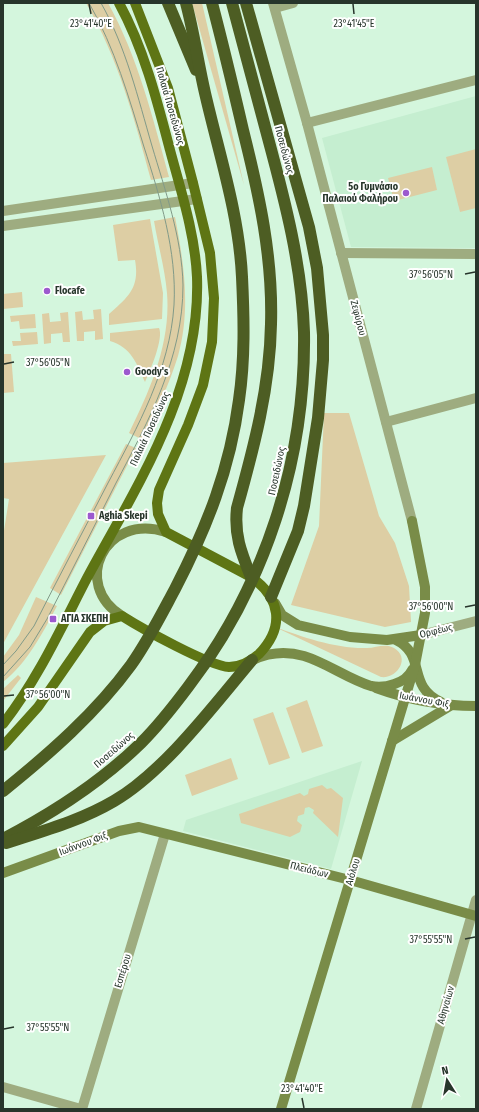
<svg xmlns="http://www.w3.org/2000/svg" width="479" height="1112" font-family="'Fira Sans Condensed',sans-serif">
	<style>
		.built { fill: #c5eed0 }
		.green { fill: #ddcea4 }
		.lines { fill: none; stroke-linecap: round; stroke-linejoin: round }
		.street { stroke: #9eac80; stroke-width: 10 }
		.secondary { stroke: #798c48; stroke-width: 10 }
		.primary { stroke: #5e7514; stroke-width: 10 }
		.highway { stroke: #4d5d23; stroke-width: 12 }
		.tram { stroke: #819a88; stroke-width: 1 }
		.ticks { fill: none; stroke: #27352b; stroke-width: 1.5 }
		.poi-dot { fill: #9c59ce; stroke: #fff; stroke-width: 1.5 }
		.labels { text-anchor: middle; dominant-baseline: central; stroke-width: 4; stroke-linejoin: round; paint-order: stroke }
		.street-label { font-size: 10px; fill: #27352b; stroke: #fff }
		.poi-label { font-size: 10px; font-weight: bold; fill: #27352b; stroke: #fff; text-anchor: start }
		.ticks-label { font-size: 10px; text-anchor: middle; fill: #27352b; stroke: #fff; stroke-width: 4; stroke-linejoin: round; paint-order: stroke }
	</style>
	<rect width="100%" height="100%" fill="#d4f6dd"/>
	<!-- built -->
	<g class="built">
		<polygon points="476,96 476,248 351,247 322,138"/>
		<polygon points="362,761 331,869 183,831 186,820"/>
	</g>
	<!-- green -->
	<g class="green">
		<path d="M86,3H108C138,57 153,119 169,177L151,180C135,121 118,57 86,3Z"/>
		<polygon points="192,3 202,3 244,185"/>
		<polygon points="476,149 476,208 460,212 446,157"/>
		<polygon points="432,167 437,190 394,201 388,178"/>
		<path d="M175,217C184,263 191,310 178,356C169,385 156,412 143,440L129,433C150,390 171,343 167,293C165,269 158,245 154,221Z"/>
		<path d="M150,219L163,293L162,319L109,325V314C128,297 140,288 135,260L118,261L113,225Z"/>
		<polygon points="22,292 23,307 3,309 3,294"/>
		<polygon points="101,309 103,339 95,340 95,331 84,332 84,341 77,341 75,312 82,311 83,320 94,319 93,310"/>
		<polygon points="68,312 70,342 63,342 62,333 51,334 51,343 44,344 42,314 49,313 50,322 61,321 60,313"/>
		<polygon points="35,314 36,328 20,329 19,321 11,322 10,316"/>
		<path d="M159,328C164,338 150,371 145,382C137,364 131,347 110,341V333Z"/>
		<polygon points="37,332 38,344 13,346 12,341 21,341 20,333"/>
		<polygon points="3,354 11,354 14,392 3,393"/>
		<polygon points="324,413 349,413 379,516 395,543 409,586 411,622 385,627 291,605 319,526"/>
		<polygon points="126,444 136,448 61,595 50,588"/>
		<polygon points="106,455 3,644 3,537 9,499 3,498 3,463"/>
		<path d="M36,597L57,606C42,634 28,662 3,682V657L19,635Z"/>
		<path d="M275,627C303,637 336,649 367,648C376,648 385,643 394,648C411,658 397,679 381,677Z"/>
		<polygon points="18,675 21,678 3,701 3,689"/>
		<polygon points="307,700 323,746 302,753 286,708"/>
		<polygon points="273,712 290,758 269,765 253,719"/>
		<polygon points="231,758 238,779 192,796 185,775"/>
		<polygon points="322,785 327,789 331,788 343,798 338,837 313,813 314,810 309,807 305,808 304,814 298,816 297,821 302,825 300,832 290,837 241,823 239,814 300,793 304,796 308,794 309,789"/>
	</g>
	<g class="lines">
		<!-- street -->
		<g class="street">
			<polyline points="273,3 307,123 412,521"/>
			<polyline points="275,8 293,3"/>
			<polyline points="307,123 476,80"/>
			<polyline points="3,211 193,183"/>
			<polyline points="3,226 197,199"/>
			<polyline points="341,253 476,254"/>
			<polyline points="386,422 476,398"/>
			<polyline points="421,635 476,621"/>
			<polyline points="3,1087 81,1109"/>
			<polyline points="82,1109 165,834"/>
			<polyline points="416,1109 476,900"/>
		</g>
		<!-- secondary -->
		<g class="secondary">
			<polyline points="275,603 282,615 298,625 350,637 387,640 421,635"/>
			<path d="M122,616C71,585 104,512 166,532"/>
			<path d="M396,640C427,655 406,686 441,702"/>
			<path d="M253,660C270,652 286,651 304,656C327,663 348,679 371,686C385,689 406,683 412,670"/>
			<path d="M376,688C409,700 441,706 476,706"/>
			<polyline points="392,741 450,706"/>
			<polyline points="3,873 119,831 139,827 350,880 476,916"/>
			<polyline points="281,1109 415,665 425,613 425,587 412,521"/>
		</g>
		<!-- primary -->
		<g class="primary">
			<path d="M3,724C38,679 61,628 87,578C138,484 201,388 197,277C195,234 181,191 170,150C157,100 144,49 119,3"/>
			<path d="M3,746L38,707L90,632L104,621L122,616C141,628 209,666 229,667C240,667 251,661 259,654C285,627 281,598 251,577L166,532L158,514L157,503L159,490L188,425L203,385L212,342L214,298L210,253L193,183L168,88L135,3"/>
		</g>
		<!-- highway -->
		<g class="highway">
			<polyline points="168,3 196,70"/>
			<path d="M212,3C223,45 233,87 243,130C259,194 273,257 271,324C270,387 254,447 237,508C234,535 241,552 251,577"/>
			<polyline points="246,3 309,227 317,268 323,335 323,360 318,418 304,506 298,531 271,597"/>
			<path d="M3,791C49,754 96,713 131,665C148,641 161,615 175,589C207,527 230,469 239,400C245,359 244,318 242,277C239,214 219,154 205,93C198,63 194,33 186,3"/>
			<path d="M3,839C53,813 101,782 141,743C158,726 173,707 188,687C265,586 306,460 304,332C302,266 285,201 268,138C256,93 244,48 232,3"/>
			<path d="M6,843C43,831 80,821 114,801C164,772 214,705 252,660"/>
		</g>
		<!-- tram -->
		<g class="tram">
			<path d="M3,665L16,651L34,626C58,578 84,530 108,483C138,426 170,369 174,305C177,251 160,197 144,147C129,98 115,48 89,3"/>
			<path d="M3,677L30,647L47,619C70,574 93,529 116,483C149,420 183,358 183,285C182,238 165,190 152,146C138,98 126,47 101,3"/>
		</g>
	</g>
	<!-- ticks -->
	<path class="ticks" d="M89,4L91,14M353,4L354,14M465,274L475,272M4,364L14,362M465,607L475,605M4,696L14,695M465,939L475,937M4,1029L14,1027M302,1098L304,1108"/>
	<!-- markers -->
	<g class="poi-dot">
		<circle cx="406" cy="193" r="4"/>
		<circle cx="47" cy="291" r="4"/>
		<circle cx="127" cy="372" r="4"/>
		<rect x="87" y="512" width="8" height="8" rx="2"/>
		<rect x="49" y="615" width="8" height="8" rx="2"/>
	</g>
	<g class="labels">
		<!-- street labels -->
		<g class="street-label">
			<text transform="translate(170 106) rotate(74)">Παλαιά Ποσειδώνος</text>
			<text transform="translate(284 150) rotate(75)">Ποσειδώνος</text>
			<text transform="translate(358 318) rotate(75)">Ζεφύρου</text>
			<text transform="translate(150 429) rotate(-65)">Παλαιά Ποσειδώνος</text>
			<text transform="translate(277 471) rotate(-78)">Ποσειδώνος</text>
			<text transform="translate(436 631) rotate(-14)">Ορφέως</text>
			<text transform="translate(424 700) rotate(11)">Ιωάννου Φιξ</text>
			<text transform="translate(114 750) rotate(-41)">Ποσειδώνος</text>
			<text transform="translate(83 844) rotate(-20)">Ιωάννου Φιξ</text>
			<text transform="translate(309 870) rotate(14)">Πλειάδων</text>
			<text transform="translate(353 872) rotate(-73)">Αιόλου</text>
			<text transform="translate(123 971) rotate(-73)">Εσπέρου</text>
			<text transform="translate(446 1005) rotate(-74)">Αθηναίων</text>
		</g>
		<!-- poi labels -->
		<g class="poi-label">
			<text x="398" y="187" text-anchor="end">5ο Γυμνάσιο<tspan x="398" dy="12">Παλαιού Φαλήρου</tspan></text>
			<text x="55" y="291">Flocafe</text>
			<text x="135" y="372">Goody's</text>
			<text x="99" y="516">Aghia Skepi</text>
			<text x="61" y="619">ΑΓΙΑ ΣΚΕΠΗ</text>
		</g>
	</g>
	<g class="ticks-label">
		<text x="91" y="27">23°41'40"E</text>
		<text x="354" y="27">23°41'45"E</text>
		<text x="431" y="278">37°56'05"N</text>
		<text x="48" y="366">37°56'05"N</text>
		<text x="431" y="610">37°56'00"N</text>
		<text x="48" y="698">37°56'00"N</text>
		<text x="431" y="943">37°55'55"N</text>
		<text x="48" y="1031">37°55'55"N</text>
		<text x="302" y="1092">23°41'40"E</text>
	</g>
	<!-- border -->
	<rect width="479" height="1112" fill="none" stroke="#27352b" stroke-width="8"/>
	<!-- north arrow -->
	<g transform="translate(447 1080) rotate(349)" stroke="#ffffff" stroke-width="3" paint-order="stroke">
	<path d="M0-3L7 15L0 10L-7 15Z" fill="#27352b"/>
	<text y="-6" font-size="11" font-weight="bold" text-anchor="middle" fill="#27352b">N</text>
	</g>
</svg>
